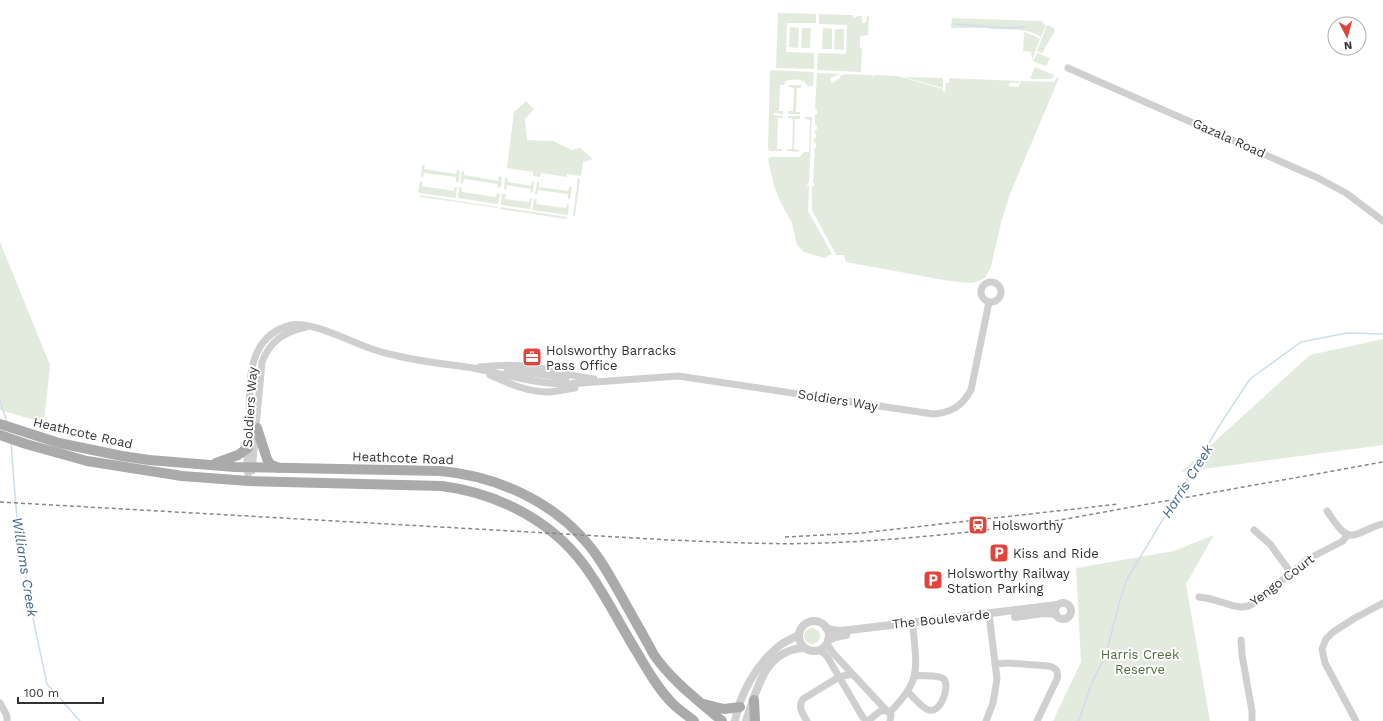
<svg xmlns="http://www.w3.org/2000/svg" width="1383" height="721" font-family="'Work Sans',sans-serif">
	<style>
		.green { fill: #e3ebde }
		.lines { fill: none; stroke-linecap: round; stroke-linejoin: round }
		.stream { stroke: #ceddec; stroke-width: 1.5 }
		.minor { stroke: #cfcfcf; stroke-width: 7 }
		.tertiary { stroke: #cfcfcf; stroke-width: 8 }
		.primary { stroke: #aaa; stroke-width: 10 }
		.rail { stroke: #878787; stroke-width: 1.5; stroke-dasharray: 4 3; stroke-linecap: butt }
		.labels { text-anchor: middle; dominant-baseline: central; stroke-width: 4; stroke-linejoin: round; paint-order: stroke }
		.street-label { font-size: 13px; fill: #323232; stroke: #fff }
		.poi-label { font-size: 13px; fill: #323232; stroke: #fff; text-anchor: start }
		.park-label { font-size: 13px; fill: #4f6d40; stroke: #fff }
		.water-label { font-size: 14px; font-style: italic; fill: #416992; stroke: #fff }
	</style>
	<rect width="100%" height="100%" fill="#fff"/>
	<!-- green -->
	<g class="green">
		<polygon points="778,13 816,14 816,23 787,23 786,52 814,53 814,69 776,68"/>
		<polygon points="819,14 853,15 853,18 856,18 857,16 862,16 862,23 866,23 867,16 869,16 868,35 860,36 860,48 862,48 861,72 817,70 818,53 846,54 847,25 819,24"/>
		<path d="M952,18L1042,21L1043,23L1046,25L1041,37C1026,27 1006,30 989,29V28H951Z"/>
		<polygon points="1047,25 1054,28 1055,31 1042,53 1037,51"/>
		<polygon points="790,27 799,28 798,48 789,47"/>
		<polygon points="802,28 811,28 810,48 801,48"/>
		<polygon points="823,28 832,29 832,49 822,49"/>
		<polygon points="835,29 844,29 844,50 834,49"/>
		<polygon points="1024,32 1033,35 1040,39 1032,60 1031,52 1023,51"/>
		<polygon points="1037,53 1050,58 1047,65 1045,66 1033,61"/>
		<polygon points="1035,67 1054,75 1052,79 1030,79"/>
		<path d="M770,70L814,72L813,86H807C804,78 793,79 786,81L784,85H780L779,111H783V114L774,113L773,115L783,116V118H778L777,149H782V151H770L768,149Z"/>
		<polygon points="817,73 840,74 830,78 832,83 840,78 840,76 845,74 873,75 873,78 874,78 874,75 898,76 943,89 943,92 945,92 946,83 949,83 949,78 1019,81 1018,84 1017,83 1011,82 1008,86 1018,87 1021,81 1054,82 1057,77 1059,78 1010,194 1001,223 991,267 985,278 979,281 972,283 949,281 846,262 844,255 836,255 812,210 812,186 814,186 814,183 813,183 814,157 815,157 814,148 816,148 816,143 814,143 814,138 816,138 816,134 814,134 815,130 817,129 817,125 815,125 815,114 817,114 817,109 815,109"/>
		<polygon points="904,77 943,78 943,88"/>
		<polygon points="789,85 801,85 801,88 797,88 796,112 800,112 800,114 788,114 788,111 793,111 794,88 789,87"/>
		<polygon points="526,101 534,109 525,119 527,140 553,141 572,150 580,148 593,159 583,162 581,176 567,174 567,177 541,173 540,177 533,176 533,172 507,168 514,112"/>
		<polygon points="788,116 800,116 800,119 795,119 794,149 799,150 799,152 787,151 787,149 792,149 793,119 788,118"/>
		<polygon points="805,117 812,117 809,183 808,183 807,186 809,186 808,211 832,254 824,258 804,252 797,245 792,223 781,203 774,186 768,159 770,157 799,157 802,155 804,152 809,152 810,120 805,119"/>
		<polygon points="422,165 425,165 424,169 456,174 457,170 460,170 459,181 458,182 456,182 456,177 424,173 423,177 421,177"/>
		<polygon points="462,171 464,171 464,175 498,181 499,176 502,177 501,187 497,188 498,184 464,179 463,183 460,183"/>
		<polygon points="505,177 508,178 508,182 531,186 532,181 534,182 533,192 530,193 531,189 507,185 506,190 504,189"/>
		<polygon points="578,178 580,179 575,216 573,216"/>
		<polygon points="421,181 422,182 422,186 454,191 455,187 457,187 456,198 420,193 418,191 420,182"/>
		<polygon points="537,182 539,182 539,187 568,191 569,187 572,187 570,199 568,199 568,194 538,190 537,194 535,194"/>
		<polygon points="459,187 462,188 462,192 496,197 497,193 500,194 498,204 458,198"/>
		<polygon points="502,194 506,194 505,199 529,202 530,198 532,198 530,209 501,205"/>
		<polygon points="419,195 498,207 498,208 421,197"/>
		<polygon points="534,199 537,199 536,204 566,208 567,204 569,204 568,215 532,210"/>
		<polygon points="500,207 568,217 566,219 500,209"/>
		<polygon points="0,242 50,365 44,423 0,410"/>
		<polygon points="1383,339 1383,445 1181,472 1310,355"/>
		<polygon points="1214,535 1186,584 1210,721 1053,721 1081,662 1076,568 1174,551"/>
		<circle cx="812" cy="636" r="8"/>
	</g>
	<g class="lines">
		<!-- stream -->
		<g class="stream">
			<polyline points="954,24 1003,28 1025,27"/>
			<polyline points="0,401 7,422"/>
			<polyline points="11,443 18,532 31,609 47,684 80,721"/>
			<polyline points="1079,721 1091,685 1106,654 1119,604 1127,579 1221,423 1250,379 1301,342 1347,333 1383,334"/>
		</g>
		<!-- minor -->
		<g class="minor">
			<polyline points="1068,68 1318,178 1346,193 1383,221"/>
			<circle cx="991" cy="292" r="10"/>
			<path d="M480,367C499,365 520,364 539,368C557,371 575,377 594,379"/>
			<polyline points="507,370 566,378"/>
			<path d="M490,375C508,383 527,392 547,392C556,392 566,389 575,388"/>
			<path d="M252,471L262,362C270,341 284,332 306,327"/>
			<path d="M249,481C245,461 248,441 249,421C250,384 245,337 291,325C312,321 351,342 372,349C380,352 389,354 398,356C422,362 448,364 473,368C504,374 535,384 568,384L678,376L933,414C951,413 962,406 971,390L989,302"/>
			<path d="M1327,511C1334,520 1343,540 1357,534C1366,531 1373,526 1383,524"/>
			<polyline points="1254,530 1270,544 1291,573"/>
			<path d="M1199,597C1204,598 1209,598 1214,600C1228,603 1241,612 1254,603L1308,559L1343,541L1346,537V534"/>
			<polyline points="1241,640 1242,655 1252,711 1252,721"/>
			<polyline points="827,644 833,653 886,710"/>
			<polyline points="819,650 825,654 828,658 862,716 866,721"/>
			<path d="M995,664L1008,663L1048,666C1056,667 1059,672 1057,679L1037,721"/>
			<path d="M908,692C913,697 923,709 929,710C941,713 950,687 944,679C937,674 924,677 915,675"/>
			<polyline points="0,703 7,716 7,721"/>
			<path d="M890,712C921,681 917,670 913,628"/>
			<path d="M807,721C803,714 797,707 803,699L839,677L852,674"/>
			<polyline points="868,721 879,712 886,710 891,715 890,721"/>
			<polyline points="986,721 993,703 997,679 989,614"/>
			<polyline points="1356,721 1325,663 1322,649 1326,639 1333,632 1355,618 1383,603"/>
		</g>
		<!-- tertiary -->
		<g class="tertiary">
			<circle cx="1063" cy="611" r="8"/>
			<polyline points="1015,617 1043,613 1056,614"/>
			<circle cx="814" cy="636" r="15"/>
			<polyline points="826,628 832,630 841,631 1057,605"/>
			<polyline points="828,640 835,637 846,635"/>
			<path d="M735,721C740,693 757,664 779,646C785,641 792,639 798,635"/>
			<path d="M746,721C757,690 764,650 804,648"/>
		</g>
		<!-- primary -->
		<g class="primary">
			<path d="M0,424L59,443L122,456L149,460L235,467L441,471C495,476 551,500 587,543C600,558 610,576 620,594C631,614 643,634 654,655C672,681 698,700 722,721"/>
			<polyline points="257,428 267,459 270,464 279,468"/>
			<path d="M0,435L26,444L87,461L182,476L249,481L442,486C502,494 558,524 591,575C608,600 622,628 638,654C648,671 659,690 673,704C679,710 687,715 694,721"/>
			<polyline points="216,463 238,455 248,448"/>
			<polyline points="754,700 755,721"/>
			<polyline points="704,704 724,709 740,707"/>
		</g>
		<!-- rail -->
		<g class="rail">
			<path d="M0,502L670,540C721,542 773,545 824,543C901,540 978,532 1054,521L1383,462"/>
			<polyline points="785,537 861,533 1119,504"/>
		</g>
	</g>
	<!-- icons -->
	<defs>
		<g id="office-square" transform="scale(1)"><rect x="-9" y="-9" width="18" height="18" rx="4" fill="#e0443d" stroke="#fff"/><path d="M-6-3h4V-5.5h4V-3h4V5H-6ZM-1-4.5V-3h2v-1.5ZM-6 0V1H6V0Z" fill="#fff"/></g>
		<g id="station-square" transform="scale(1)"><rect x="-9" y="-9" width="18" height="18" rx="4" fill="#e0443d" stroke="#fff"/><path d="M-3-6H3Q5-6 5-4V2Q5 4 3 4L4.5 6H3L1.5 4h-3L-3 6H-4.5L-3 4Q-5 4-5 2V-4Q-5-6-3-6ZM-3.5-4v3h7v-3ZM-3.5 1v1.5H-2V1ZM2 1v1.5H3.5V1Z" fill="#fff"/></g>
		<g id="parking-square" transform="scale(1)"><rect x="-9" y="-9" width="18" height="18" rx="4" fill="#e0443d" stroke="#fff"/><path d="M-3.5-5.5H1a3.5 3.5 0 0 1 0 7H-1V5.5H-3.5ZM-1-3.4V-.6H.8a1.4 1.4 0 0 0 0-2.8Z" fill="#fff"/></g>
	</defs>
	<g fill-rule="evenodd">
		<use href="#office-square" x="532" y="357"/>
		<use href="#station-square" x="978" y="525"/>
		<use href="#parking-square" x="999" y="553"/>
		<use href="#parking-square" x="933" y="580"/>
	</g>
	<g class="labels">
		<!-- street labels -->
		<g class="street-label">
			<text transform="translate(1229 138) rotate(24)">Gazala Road</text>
			<text transform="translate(838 400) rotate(9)">Soldiers Way</text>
			<text transform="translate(250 407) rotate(-86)">Soldiers Way</text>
			<text transform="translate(83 433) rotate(13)">Heathcote Road</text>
			<text transform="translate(403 458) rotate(2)">Heathcote Road</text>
			<text transform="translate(1282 580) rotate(-37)">Yengo Court</text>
			<text transform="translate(941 619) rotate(-6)">The Boulevarde</text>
		</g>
		<!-- poi labels -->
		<g class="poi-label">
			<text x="546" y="350">Holsworthy Barracks<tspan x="546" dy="15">Pass Office</tspan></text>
			<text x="992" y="525">Holsworthy</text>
			<text x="1013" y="553">Kiss and Ride</text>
			<text x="947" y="573">Holsworthy Railway<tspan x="947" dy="15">Station Parking</tspan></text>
		</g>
		<!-- park labels -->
		<g class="park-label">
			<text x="1140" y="654">Harris Creek<tspan x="1140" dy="15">Reserve</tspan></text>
		</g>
		<!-- water labels -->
		<g class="water-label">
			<text transform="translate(1187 481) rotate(-58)">Harris Creek</text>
			<text transform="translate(25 567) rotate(81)">Williams Creek</text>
		</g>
	</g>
	<!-- north arrow -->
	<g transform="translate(1347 36) rotate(174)"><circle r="19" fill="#ffffff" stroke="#adadad"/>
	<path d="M0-3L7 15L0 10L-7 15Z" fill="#e0443d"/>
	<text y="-6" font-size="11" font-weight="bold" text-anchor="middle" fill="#323232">N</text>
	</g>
	<!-- scale -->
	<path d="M18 697v6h85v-6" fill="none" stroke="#323232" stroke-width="2"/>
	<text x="24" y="697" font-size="12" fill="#323232" stroke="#ffffff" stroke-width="3" paint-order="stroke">100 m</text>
</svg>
